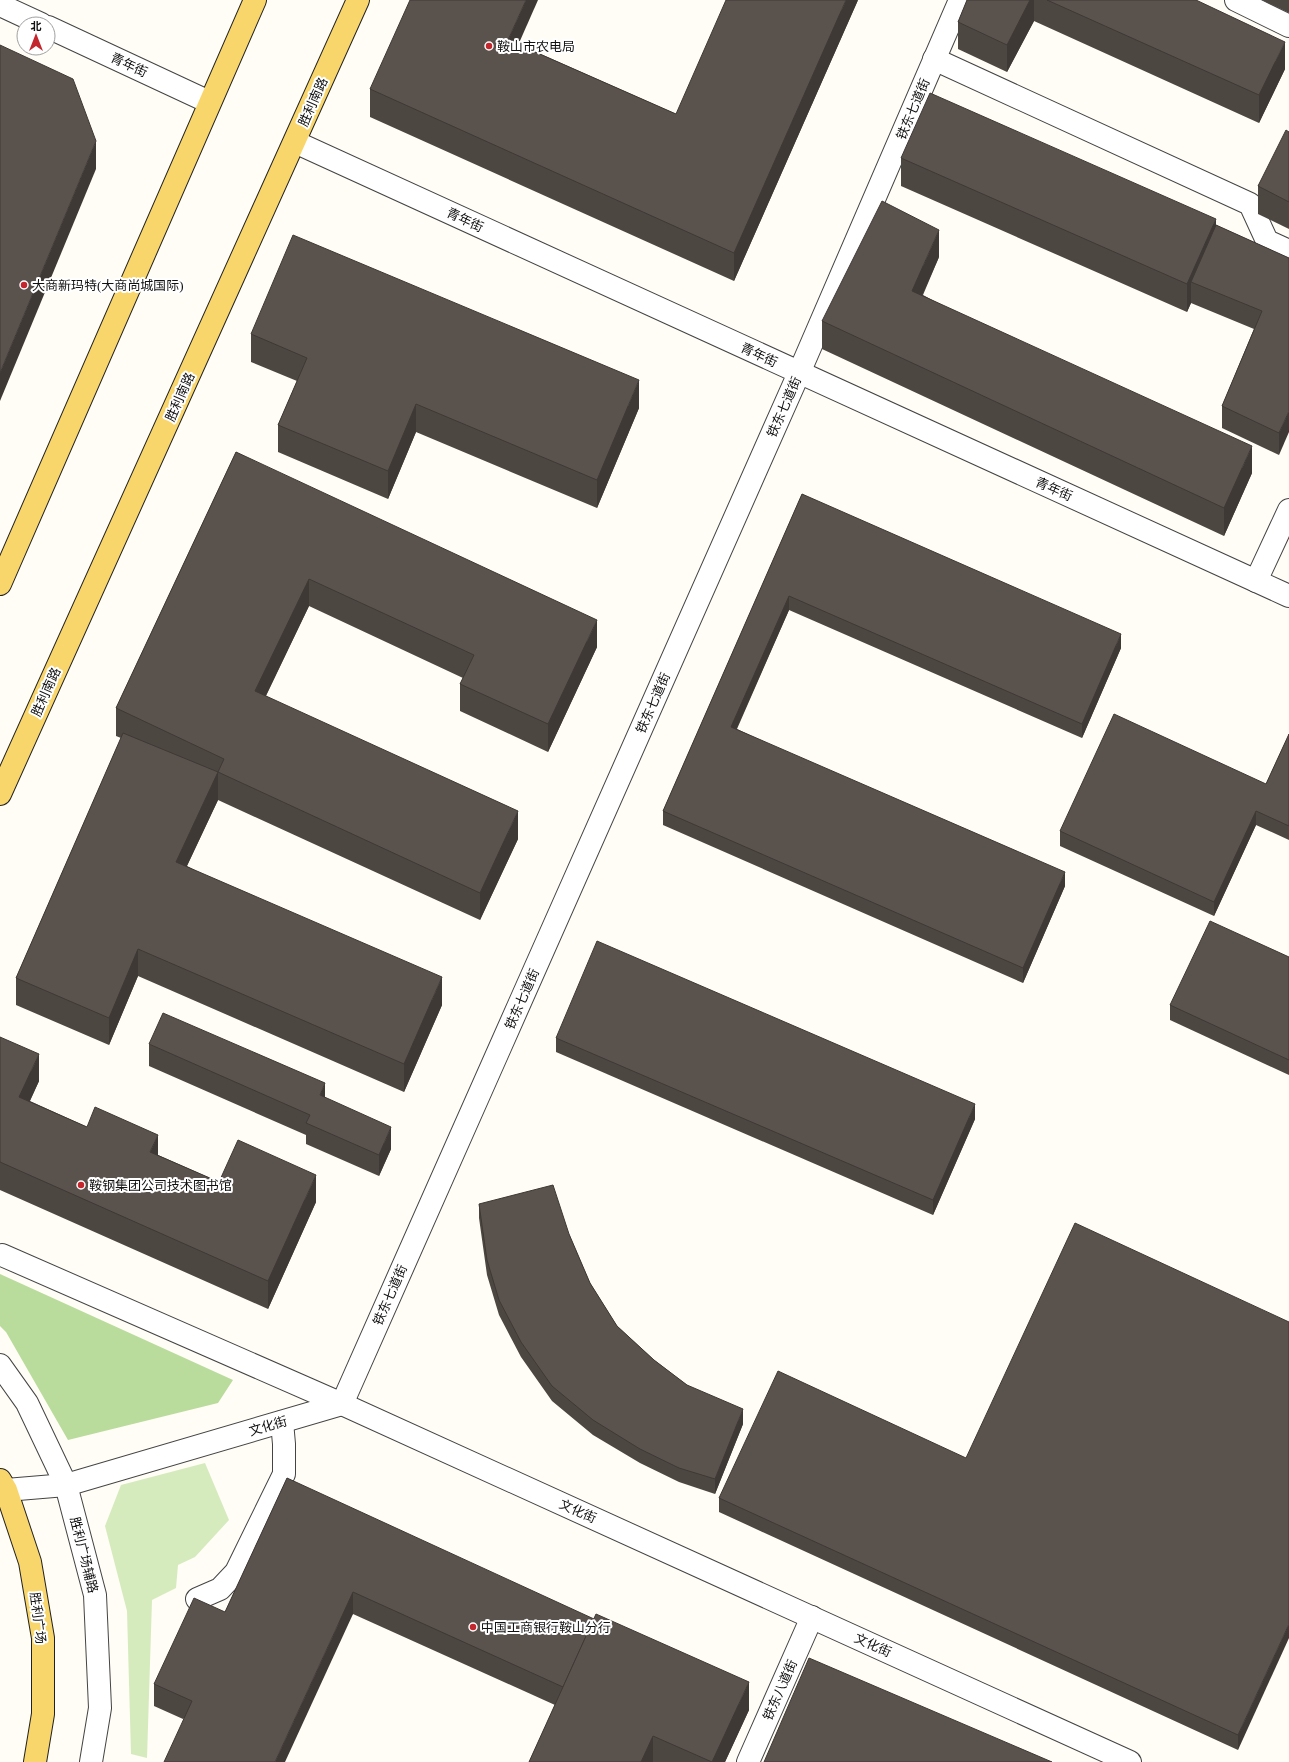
<svg xmlns="http://www.w3.org/2000/svg" width="1289" height="1762" font-family="'Times New Roman','Noto Sans SC',serif">
	<style>
		.green { fill: #d5ebbd }
		.forest { fill: #b9dc9c }
		.lines { fill: none; stroke-linecap: round; stroke-linejoin: round }
		.minor-casing { stroke: #444; stroke-width: 24 }
		.major-casing { stroke: #222; stroke-width: 24 }
		.minor { stroke: #fff; stroke-width: 22 }
		.major { stroke: #f9d66b; stroke-width: 22 }
		.wall { fill: #4d4742 }
		.shaded-wall { fill: #3f3936 }
		.building { fill: #5a524d; stroke: #3f3936 }
		.poi-dot { fill: #c4262e; stroke: #fff; stroke-width: 1.5 }
		.labels { text-anchor: middle; dominant-baseline: central; stroke-width: 4; stroke-linejoin: round; paint-order: stroke }
		.poi-label { font-size: 13px; fill: #111; stroke: #fff; text-anchor: start }
		.street-label { font-size: 13px; fill: #111; stroke: #fff }
	</style>
	<rect width="100%" height="100%" fill="#fffdf5"/>
	<!-- green -->
	<polygon class="green" points="205,1463 229,1520 195,1557 178,1565 176,1588 152,1600 147,1758 131,1754 127,1611 105,1526 121,1485"/>
	<!-- forest -->
	<polygon class="forest" points="0,1274 233,1380 218,1403 68,1440 6,1332 0,1326"/>
	<g class="lines">
		<!-- minor casing -->
		<g class="minor-casing">
			<g id="minor">
				<polyline points="1236,0 1289,26"/>
				<polyline points="0,5 41,24"/>
				<polyline points="48,27 209,102"/>
				<polyline points="934,59 1250,204 1267,241 1289,251"/>
				<polyline points="295,142 1289,596"/>
				<polyline points="1256,581 1289,510"/>
				<polyline points="2,1255 342,1404 1130,1762"/>
				<polyline points="0,1365 27,1403 66,1485 95,1595 100,1708 91,1762"/>
				<polyline points="342,1404 799,373 960,0"/>
				<polyline points="6,1490 66,1485 342,1404"/>
				<polyline points="197,1599 220,1589 236,1572 284,1474 284,1444 282,1422"/>
				<polyline points="748,1762 812,1617"/>
			</g>
		</g>
		<!-- major casing -->
		<g class="major-casing">
			<g id="major">
				<polyline points="0,584 255,0"/>
				<polyline points="0,794 358,0"/>
				<polyline points="0,1480 6,1490 30,1562 43,1638 43,1714 35,1762"/>
			</g>
		</g>
		<!-- minor -->
		<use href="#minor" class="minor"/>
		<!-- major -->
		<use href="#major" class="major"/>
	</g>
	<!-- wall -->
	<g class="wall">
		<polygon points="858,0 734,281 370,117 370,89 518,44 676,114"/>
		<polygon points="967,0 1196,0 1285,69 1259,123 1034,21 1007,72 958,49 958,22"/>
		<polygon points="1262,0 1289,0 1289,13"/>
		<polygon points="1289,132 1289,229 1258,214 1258,186"/>
		<polygon points="901,158 1216,225 1289,258 1279,455 1222,428 1222,406 1254,329 1191,303 1187,312 901,186"/>
		<polygon points="939,257 923,295 1252,473 1224,536 822,349 822,321"/>
		<polygon points="251,334 639,408 597,508 416,432 388,499 278,452 278,425 297,381 251,362"/>
		<polygon points="236,452 597,647 548,752 460,711 460,684 463,678 309,606 266,696 518,839 480,920 218,800 187,866 442,1005 404,1092 138,976 109,1045 16,1005 16,978 121,738 116,736 116,708"/>
		<polygon points="802,494 1121,648 1082,738 789,610 737,729 1065,886 1023,983 663,825 663,811"/>
		<polygon points="1289,734 1289,840 1256,825 1214,916 1060,846 1060,831 1266,784"/>
		<polygon points="1289,957 1289,1075 1170,1020 1170,1005"/>
		<polygon points="0,1037 39,1081 30,1101 87,1127 158,1155 219,1182 316,1202 268,1309 0,1190"/>
		<polygon points="556,1038 975,1119 933,1215 556,1052"/>
		<polygon points="149,1044 325,1098 391,1149 379,1176 306,1144 306,1135 149,1066"/>
		<polygon points="479,1204 569,1234 590,1283 617,1326 654,1360 687,1385 743,1424 715,1494 679,1482 640,1463 593,1435 552,1401 521,1357 499,1315 487,1275 479,1218"/>
		<polygon points="1289,1322 1238,1750 719,1512 719,1498 966,1458"/>
		<polygon points="287,1478 749,1710 725,1762 529,1762 555,1705 353,1614 183,1719 154,1706 154,1684 225,1612"/>
	</g>
	<!-- shaded-wall -->
	<g class="shaded-wall">
		<polygon points="526,0 538,0 508,68 508,40"/>
		<polygon points="846,0 858,0 734,281 734,253"/>
		<polygon points="1030,0 1034,0 1034,21 1007,72 1007,45"/>
		<polygon points="1285,42 1285,69 1259,123 1259,95"/>
		<polygon points="96,141 96,169 0,401 0,373"/>
		<polygon points="1216,219 1216,247 1191,282 1191,303 1187,312 1187,284"/>
		<polygon points="939,230 939,257 912,318 912,291"/>
		<polygon points="639,380 639,408 597,508 597,480"/>
		<polygon points="416,404 416,432 388,499 388,471"/>
		<polygon points="1289,411 1289,432 1279,455 1279,433"/>
		<polygon points="1252,446 1252,473 1224,536 1224,508"/>
		<polygon points="309,579 309,606 255,718 255,691"/>
		<polygon points="789,596 789,610 731,741 731,727"/>
		<polygon points="597,620 597,647 548,752 548,724"/>
		<polygon points="1121,634 1121,648 1082,738 1082,724"/>
		<polygon points="218,772 218,800 176,889 176,862"/>
		<polygon points="518,811 518,839 480,920 480,893"/>
		<polygon points="1256,811 1256,825 1214,916 1214,902"/>
		<polygon points="1065,872 1065,886 1023,983 1023,968"/>
		<polygon points="138,949 138,976 109,1045 109,1018"/>
		<polygon points="442,977 442,1005 404,1092 404,1064"/>
		<polygon points="39,1054 39,1081 19,1124 19,1097"/>
		<polygon points="325,1083 325,1105 320,1095"/>
		<polygon points="975,1104 975,1119 933,1215 933,1200"/>
		<polygon points="391,1127 391,1149 379,1176 379,1155"/>
		<polygon points="158,1135 158,1162 150,1152"/>
		<polygon points="316,1175 316,1202 268,1309 268,1281"/>
		<polygon points="743,1409 743,1424 715,1494 715,1479"/>
		<polygon points="353,1592 353,1614 285,1762 275,1762"/>
		<polygon points="1289,1624 1289,1638 1238,1750 1238,1735"/>
		<polygon points="749,1682 749,1710 725,1762 712,1762"/>
		<polygon points="653,1736 653,1762 641,1762"/>
	</g>
	<!-- building -->
	<g class="building">
		<polygon points="410,0 526,0 508,40 676,114 726,0 846,0 734,253 370,89"/>
		<polygon points="967,0 1030,0 1007,45 958,22"/>
		<polygon points="1047,0 1196,0 1285,42 1259,95"/>
		<polygon points="0,45 73,79 96,141 0,373"/>
		<polygon points="930,93 1216,219 1187,284 901,158"/>
		<polygon points="1286,130 1289,132 1289,202 1258,186"/>
		<polygon points="882,201 939,230 912,291 1252,446 1224,508 822,321"/>
		<polygon points="1216,225 1289,258 1289,411 1279,433 1222,406 1262,311 1191,282"/>
		<polygon points="293,235 639,380 597,480 416,404 388,471 278,425 307,358 251,334"/>
		<polygon points="236,452 597,620 548,724 460,684 474,655 309,579 255,691 518,811 480,893 218,772 176,862 442,977 404,1064 138,949 109,1018 16,978 123,733 218,772 224,759 116,708"/>
		<polygon points="802,494 1121,634 1082,724 789,596 731,727 1065,872 1023,968 663,811"/>
		<polygon points="1114,714 1266,784 1289,734 1289,826 1256,811 1214,902 1060,831"/>
		<polygon points="1210,921 1289,957 1289,1060 1170,1005"/>
		<polygon points="597,941 975,1104 933,1200 556,1038"/>
		<polygon points="163,1013 325,1083 320,1095 391,1127 379,1155 306,1123 310,1115 149,1044"/>
		<polygon points="0,1037 39,1054 19,1097 87,1127 95,1107 158,1135 150,1152 219,1182 238,1140 316,1175 268,1281 0,1162"/>
		<polygon points="553,1185 569,1234 590,1283 617,1326 654,1360 687,1385 743,1409 715,1479 679,1468 640,1449 593,1420 552,1386 521,1342 499,1300 487,1260 479,1204"/>
		<polygon points="1075,1223 1289,1322 1289,1624 1238,1735 719,1498 778,1371 966,1458"/>
		<polygon points="287,1478 594,1619 563,1687 353,1592 275,1762 164,1762 192,1701 154,1684 194,1598 225,1612"/>
		<polygon points="596,1614 749,1682 712,1762 653,1736 641,1762 529,1762"/>
		<polygon points="809,1658 1052,1762 764,1762"/>
	</g>
	<!-- markers -->
	<g class="poi-dot">
		<circle cx="489" cy="46" r="4"/>
		<circle cx="24" cy="285" r="4"/>
		<circle cx="81" cy="1185" r="4"/>
		<circle cx="473" cy="1627" r="4"/>
	</g>
	<g class="labels">
		<!-- poi labels -->
		<g class="poi-label">
			<text x="497" y="46">鞍山市农电局</text>
			<text x="32" y="285">大商新玛特(大商尚城国际)</text>
			<text x="89" y="1185">鞍钢集团公司技术图书馆</text>
			<text x="481" y="1627">中国工商银行鞍山分行</text>
		</g>
		<!-- street labels -->
		<g class="street-label">
			<text transform="translate(129 65) rotate(25)">青年街</text>
			<text transform="translate(313 102) rotate(-66)">胜利南路</text>
			<text transform="translate(913 109) rotate(-67)">铁东七道街</text>
			<text transform="translate(465 220) rotate(25)">青年街</text>
			<text transform="translate(759 355) rotate(25)">青年街</text>
			<text transform="translate(180 397) rotate(-66)">胜利南路</text>
			<text transform="translate(784 407) rotate(-66)">铁东七道街</text>
			<text transform="translate(1054 489) rotate(24)">青年街</text>
			<text transform="translate(46 692) rotate(-66)">胜利南路</text>
			<text transform="translate(653 703) rotate(-66)">铁东七道街</text>
			<text transform="translate(522 999) rotate(-66)">铁东七道街</text>
			<text transform="translate(390 1295) rotate(-66)">铁东七道街</text>
			<text transform="translate(268 1426) rotate(-16)">文化街</text>
			<text transform="translate(578 1511) rotate(24)">文化街</text>
			<text transform="translate(84 1555) rotate(76)">胜利广场辅路</text>
			<text transform="translate(38 1618) rotate(83)">胜利广场</text>
			<text transform="translate(873 1645) rotate(24)">文化街</text>
			<text transform="translate(780 1690) rotate(-66)">铁东八道街</text>
		</g>
	</g>
	<!-- north arrow -->
	<g transform="translate(36 36)"><circle r="19" fill="#ffffff" stroke="#a0a0a0"/>
	<path d="M0-3L7 15L0 10L-7 15Z" fill="#c4262e"/>
	<text y="-6" font-size="11" font-weight="bold" text-anchor="middle" fill="#111111">北</text>
	</g>
</svg>
